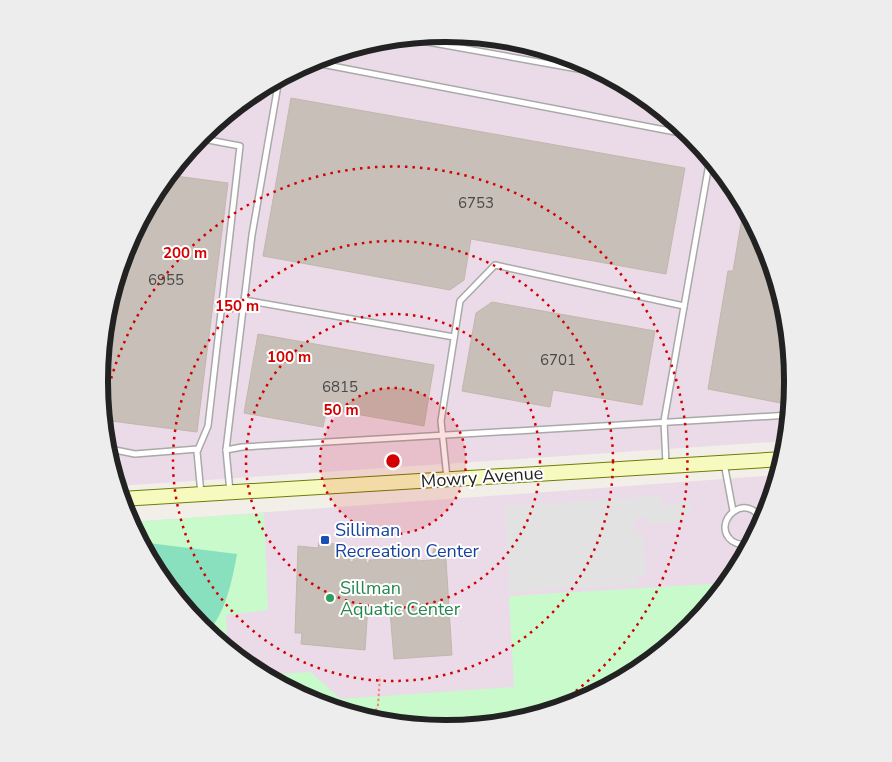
<svg xmlns="http://www.w3.org/2000/svg" width="892" height="762" font-family="'Nunito Sans',sans-serif">
	<style>
		.industrial { fill: #ebdbe8 }
		.park { fill: #c8facc }
		.pitch { fill: #88e0be }
		.parking { fill: #e2e2e2 }
		.building { fill: #c7bfb8; stroke: #c4b6ab }
		.lines { fill: none; stroke-linecap: round; stroke-linejoin: round }
		.service-casing { stroke: #a9a9a9; stroke-width: 8 }
		.secondary-casing { stroke: #707d05; stroke-width: 16 }
		.path { stroke: #fa8072; stroke-width: 2; stroke-dasharray: 2.5 2.5; stroke-linecap: butt }
		.service { stroke: #fff; stroke-width: 5 }
		.secondary { stroke: #f7fabf; stroke-width: 14 }
		.ring { fill: none; stroke: #d40000; stroke-width: 2.5; stroke-dasharray: 2.5 5 }
		.transit-dot { fill: #1a4fb4; stroke: #fff; stroke-width: 2 }
		.leisure-dot { fill: #2e9e5b; stroke: #fff; stroke-width: 2 }
		.labels { text-anchor: middle; dominant-baseline: central; stroke-width: 4; stroke-linejoin: round; paint-order: stroke }
		.number-label { font-size: 15px; fill: #4b4948 }
		.street-label { font-size: 18px; fill: #222; stroke: #fff }
		.transit-label { font-size: 18px; fill: #164399; stroke: #fff; text-anchor: start }
		.leisure-label { font-size: 18px; fill: #27864d; stroke: #fff; text-anchor: start }
		.rim { fill: none; stroke: #222; stroke-width: 6 }
		.centre { fill: #d40000; stroke: #fff; stroke-width: 2.5 }
		.ring-label { font-size: 15px; text-anchor: middle; font-weight: bold; fill: #d40000; stroke: #fff; stroke-width: 4; stroke-linejoin: round; paint-order: stroke }
	</style>
	<rect width="100%" height="100%" fill="#f2efe9"/>
	<!-- industrial -->
	<g class="industrial">
		<polygon points="446,34 514,40 579,60 639,92 692,136 735,188 767,248 787,314 793,381 787,441 117,486 105,448 99,381 105,313 157,188 201,135 253,92 313,60 379,40"/>
		<polygon points="779,475 767,514 735,574 691,627 639,670 579,702 513,722 446,728 378,722 313,702 253,670 200,626 157,574 130,522"/>
	</g>
	<!-- park -->
	<g class="park">
		<polygon points="264,513 268,610 226,615 227,648 200,626 157,574 130,522"/>
		<path d="M727,583C715,598 704,614 691,627C588,725 446,751 314,702C297,696 280,684 264,675L310,672L341,699L514,687L509,596Z"/>
	</g>
	<!-- pitch -->
	<path class="pitch" d="M140,542L237,554C232,581 226,611 208,632L157,574Z"/>
	<!-- parking -->
	<polygon class="parking" points="660,496 662,504 690,503 691,514 682,515 682,522 647,524 646,517 635,518 635,533 643,534 646,574 637,576 638,584 509,592 505,506"/>
	<!-- building -->
	<g class="building">
		<polygon points="291,98 685,168 666,274 471,239 464,280 450,290 263,256"/>
		<polygon points="168,175 228,183 197,432 103,420 99,381 105,313 125,248 157,188"/>
		<polygon points="744,206 767,248 787,314 792,370 786,404 708,389 728,271 733,271"/>
		<polygon points="492,302 655,331 642,405 553,390 550,407 462,391 476,313"/>
		<polygon points="258,334 434,365 424,426 327,409 323,427 244,413"/>
		<polygon points="319,542 335,544 334,549 349,550 350,562 353,562 354,555 362,553 366,558 366,563 369,563 369,560 417,558 417,561 431,560 434,548 442,548 446,560 452,655 394,659 390,611 376,612 375,605 368,605 365,650 301,644 302,633 295,633 298,546 318,548"/>
	</g>
	<g class="lines">
		<!-- service casing -->
		<g class="service-casing">
			<g id="service">
				<polyline points="405,38 606,74"/>
				<polyline points="311,62 691,135"/>
				<polyline points="279,79 252,235 226,450 242,447 790,415"/>
				<polyline points="198,138 240,146 208,426 197,452 201,494"/>
				<polyline points="244,300 454,337"/>
				<polyline points="105,448 135,454 198,449"/>
				<polyline points="226,450 230,492"/>
				<polyline points="724,463 733,511"/>
				<polyline points="666,464 664,421 710,158"/>
				<polyline points="447,478 441,421 460,301 495,265 684,306"/>
				<path d="M751,543C744,545 738,545 732,541C709,522 749,488 762,523"/>
			</g>
		</g>
		<!-- secondary casing -->
		<g class="secondary-casing">
			<polyline id="secondary" points="121,499 784,459"/>
		</g>
		<!-- path -->
		<polyline class="path" points="372,720 378,705 380,676"/>
		<!-- service -->
		<use href="#service" class="service"/>
		<!-- secondary -->
		<use href="#secondary" class="secondary"/>
	</g>
	<!-- distance rings -->
	<circle cx="393" cy="461" r="73" fill="#d40000" fill-opacity=".12"/>
	<g class="ring">
		<circle cx="393" cy="461" r="73"/>
		<circle cx="393" cy="461" r="147"/>
		<circle cx="393" cy="461" r="220"/>
		<path d="M103 415A294 294 0 1 1 549 710"/>
	</g>
	<!-- markers -->
	<rect class="transit-dot" x="320" y="535" width="10" height="10" rx="2.5"/>
	<circle class="leisure-dot" cx="330" cy="598" r="5"/>
	<g class="labels">
		<!-- number labels -->
		<g class="number-label">
			<text x="476" y="203">6753</text>
			<text x="166" y="280">6955</text>
			<text x="558" y="360">6701</text>
			<text x="340" y="387">6815</text>
		</g>
		<!-- street labels -->
		<g class="street-label">
			<text transform="translate(482 477) rotate(-4)">Mowry Avenue</text>
		</g>
		<!-- transit labels -->
		<g class="transit-label">
			<text x="335" y="530">Silliman<tspan x="335" dy="21">Recreation Center</tspan></text>
		</g>
		<!-- leisure labels -->
		<g class="leisure-label">
			<text x="340" y="588">Sillman<tspan x="340" dy="21">Aquatic Center</tspan></text>
		</g>
	</g>
	<!-- crop -->
	<path d="M0 0H892V762H0ZM446 42H446A338 338 0 0 1 784 380V382A338 338 0 0 1 446 720H446A338 338 0 0 1 108 382V380A338 338 0 0 1 446 42Z" fill="#ededed" fill-rule="evenodd"/>
	<path class="rim" d="M446 42H446A338 338 0 0 1 784 380V382A338 338 0 0 1 446 720H446A338 338 0 0 1 108 382V380A338 338 0 0 1 446 42Z"/>
	<circle cx="393" cy="461" r="8" class="centre"/>
	<g class="ring-label">
		<text x="185" y="258">200 m</text>
		<text x="237" y="311">150 m</text>
		<text x="289" y="362">100 m</text>
		<text x="341" y="415">50 m</text>
	</g>
</svg>
